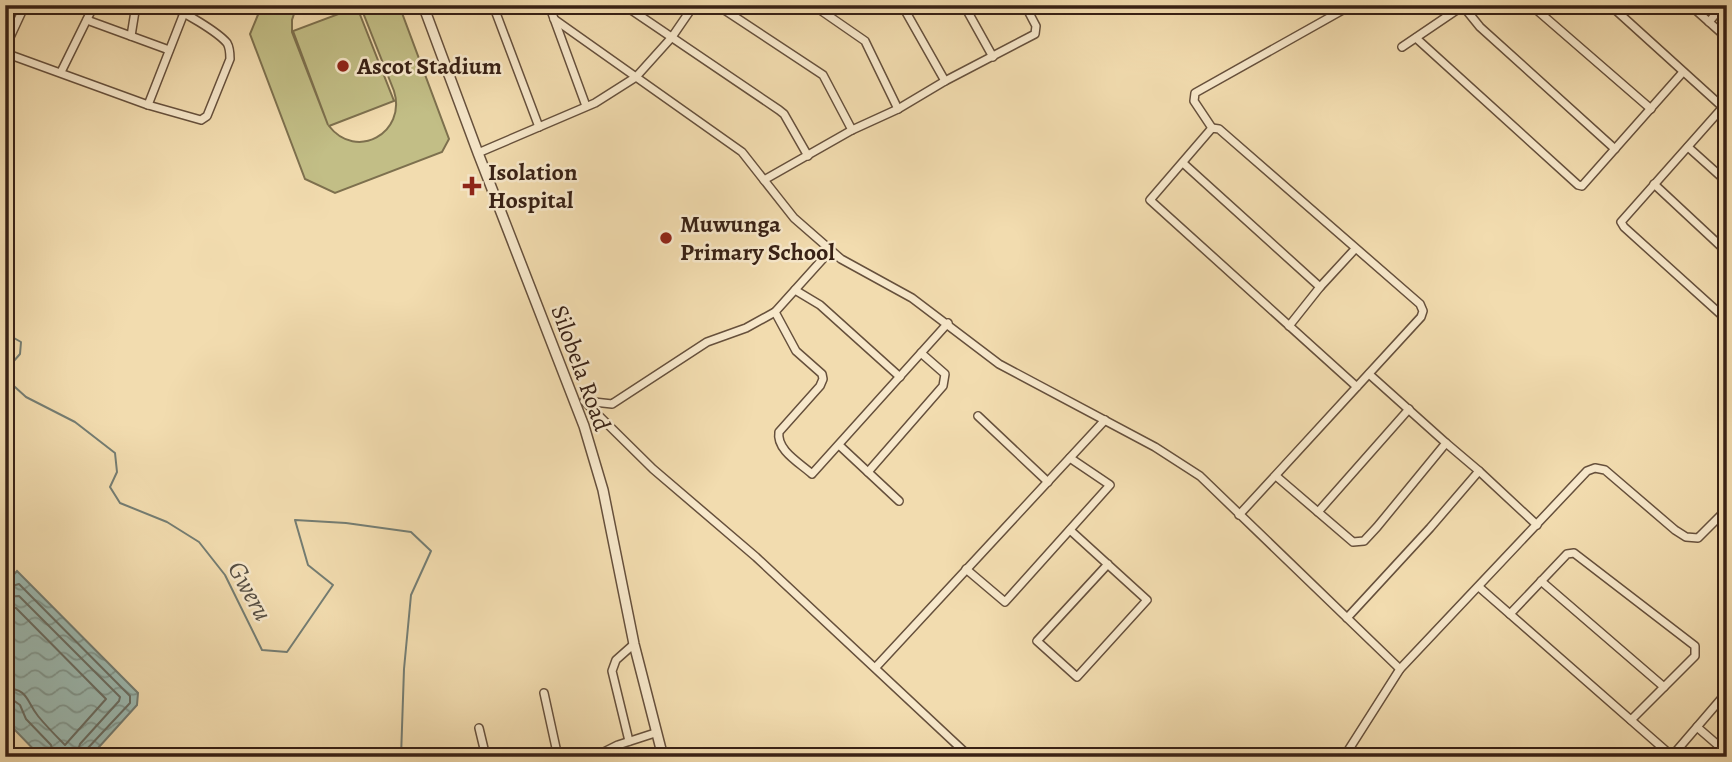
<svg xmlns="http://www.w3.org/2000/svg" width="1732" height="762" font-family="Alegreya,serif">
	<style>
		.garden { fill: #c2be86; stroke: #7d704e; stroke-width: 2 }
		.water { fill: url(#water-waves); stroke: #747d73; stroke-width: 2 }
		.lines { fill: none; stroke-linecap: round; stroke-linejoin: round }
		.shore { stroke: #6a6e64; stroke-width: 2 }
		.stream { stroke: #747d73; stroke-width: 2 }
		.minor-casing { stroke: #66503c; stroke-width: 10 }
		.tertiary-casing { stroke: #66503c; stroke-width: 12 }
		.minor { stroke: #f7e8cb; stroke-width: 7 }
		.tertiary { stroke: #f7e8cb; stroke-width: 9 }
		.poi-dot { fill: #8f2418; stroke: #f7e8cb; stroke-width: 2.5 }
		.labels { text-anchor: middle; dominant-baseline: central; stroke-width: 5; stroke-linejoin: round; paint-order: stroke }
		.poi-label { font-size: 24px; font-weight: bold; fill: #382115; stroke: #f7e8cb; text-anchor: start }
		.street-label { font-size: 24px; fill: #382115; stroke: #f7e8cb }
		.water-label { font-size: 26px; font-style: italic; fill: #564f44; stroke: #f7e8cb }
	</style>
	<defs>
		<pattern id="water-waves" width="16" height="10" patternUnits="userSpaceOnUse" patternTransform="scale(1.75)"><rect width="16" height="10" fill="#9cbab2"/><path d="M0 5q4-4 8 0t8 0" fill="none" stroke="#809790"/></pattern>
	</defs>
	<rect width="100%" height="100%" fill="#f2dcaf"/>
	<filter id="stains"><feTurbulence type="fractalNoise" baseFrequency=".00286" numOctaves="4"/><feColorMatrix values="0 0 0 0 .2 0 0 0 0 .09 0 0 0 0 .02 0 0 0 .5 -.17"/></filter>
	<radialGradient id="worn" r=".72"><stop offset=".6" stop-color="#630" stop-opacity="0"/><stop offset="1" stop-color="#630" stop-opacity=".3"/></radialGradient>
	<!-- garden -->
	<path class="garden" d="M262,5H297L292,20V32L328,125L293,31L357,7L394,101L329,126C356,161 407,133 394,91L360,5H399L449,139L442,152L335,193L305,179L250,34Z"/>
	<!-- water -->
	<polygon class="water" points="17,571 138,693 137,705 90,757 41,757 12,727 5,704 5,584"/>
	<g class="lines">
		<!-- shore -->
		<g class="shore">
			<polyline points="5,588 19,584 130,696 130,703 87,749 85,757"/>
			<polyline points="5,597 19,596 120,697 119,701 80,744 76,757"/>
			<path d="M5,608H16L106,699L65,745C56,736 46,726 38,716C26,701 29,689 5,688"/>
			<polyline points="5,699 13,700 20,705 26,719 51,745 54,757"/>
		</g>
		<!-- stream -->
		<g class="stream">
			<polyline points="5,333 21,342 20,354 5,371"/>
			<polyline points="5,378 26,397 75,422 115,453 117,472 110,487 120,503 167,522 199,542 225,575 262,650 287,652 333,585 308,565 295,520 346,523 411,532 431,551 411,595 404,669 401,757"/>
		</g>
		<!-- minor casing -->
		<g class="minor-casing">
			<g id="minor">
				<polyline points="493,5 539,127"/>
				<polyline points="549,5 586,106"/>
				<polyline points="624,5 779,110 784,114 808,156"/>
				<polyline points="717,5 823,75 852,130"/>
				<polyline points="813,5 865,41 898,109"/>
				<polyline points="902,5 945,81"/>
				<polyline points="964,5 993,57"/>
				<polyline points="1531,5 1651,109"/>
				<polyline points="1610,5 1727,111"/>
				<polyline points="1690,5 1727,38"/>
				<polyline points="1463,6 1480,27 1615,149"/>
				<polyline points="554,19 742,152 764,180 852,130 898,109 945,81 1035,34 1036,26 1025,5"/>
				<polyline points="87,20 169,50"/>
				<polyline points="1709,22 1723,5"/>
				<polyline points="131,36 136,5"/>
				<polyline points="1416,38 1578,185 1582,186 1683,72"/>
				<polyline points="1402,47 1464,5"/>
				<polyline points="5,48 25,5"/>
				<path d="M5,53L148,105L201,120L207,116L230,59C230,54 230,48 227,43C217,31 183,12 169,5"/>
				<polyline points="61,72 94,5"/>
				<polyline points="148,105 184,13"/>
				<polyline points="1723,107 1621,222 1624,227 1727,320"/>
				<polyline points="1212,128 1194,101 1195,93 1341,11 1346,5"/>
				<polyline points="1688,147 1727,182"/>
				<polyline points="478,153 595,103 636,77 672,37 694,5"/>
				<polyline points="1183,163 1320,287"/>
				<polyline points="764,180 794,218 841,259 912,298 999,364 1155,447 1200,476 1400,669"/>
				<polyline points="1654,184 1727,252"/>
				<polyline points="795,290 820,305 900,377"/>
				<path d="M775,312L796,351L822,374L823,379L820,386L779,432C776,450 800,463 812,474L948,323"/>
				<polyline points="1289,326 1320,287 1355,249"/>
				<polyline points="584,401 653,469 756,557 970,757"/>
				<polyline points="585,401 612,404 707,342 746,328 775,312 830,251"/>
				<polyline points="978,416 1048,482"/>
				<polyline points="1446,443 1479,471 1537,525"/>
				<polyline points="839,445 899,501"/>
				<polyline points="868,472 943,386 945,374 921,353"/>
				<polyline points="1276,476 1353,542 1364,541 1377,527 1446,443 1369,374"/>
				<polyline points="1318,512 1409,409"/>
				<polyline points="1239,515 1421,317 1423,311 1420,304 1219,129 1212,128 1150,200 1357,387"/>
				<polyline points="1070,530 1147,600 1077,677 1037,641 1108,564"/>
				<polyline points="966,569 1005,602 1110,485 1070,458"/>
				<polyline points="1541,581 1664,687"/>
				<polyline points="1479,587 1673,757"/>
				<polyline points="1510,614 1567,554 1574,553 1695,646 1695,656 1631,720"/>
				<polyline points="1347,618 1430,528 1479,471"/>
				<polyline points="876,667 1105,420"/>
				<polyline points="544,693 558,757"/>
				<polyline points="1697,727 1727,753"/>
				<polyline points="479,728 486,757"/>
				<polyline points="629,741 612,671 616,660 634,644"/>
				<polyline points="1672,756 1721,699 1727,700"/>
				<polyline points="594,757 618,745 655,733"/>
				<polyline points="1344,757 1400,669 1587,471 1595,468 1605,470 1675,530 1686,537 1698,538 1727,509"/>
			</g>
		</g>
		<!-- tertiary casing -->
		<g class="tertiary-casing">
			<polyline id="tertiary" points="423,5 478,153 584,426 603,490 634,644 663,757"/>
		</g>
		<!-- minor -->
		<use href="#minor" class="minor"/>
		<!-- tertiary -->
		<use href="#tertiary" class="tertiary"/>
	</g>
	<!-- markers -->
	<g class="poi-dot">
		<circle cx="343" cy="66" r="7"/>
		<path d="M468.5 175.5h7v7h7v7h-7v7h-7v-7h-7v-7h7z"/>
		<circle cx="666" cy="238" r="7"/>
	</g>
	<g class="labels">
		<!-- poi labels -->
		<g class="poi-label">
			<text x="357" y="66">Ascot Stadium</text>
			<text x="488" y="172">Isolation<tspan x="488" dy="28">Hospital</tspan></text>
			<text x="680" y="224">Muwunga<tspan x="680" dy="28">Primary School</tspan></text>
		</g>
		<!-- street labels -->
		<g class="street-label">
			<text transform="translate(581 368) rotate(70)">Silobela Road</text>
		</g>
		<!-- water labels -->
		<g class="water-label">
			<text transform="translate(250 591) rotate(61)">Gweru</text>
		</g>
	</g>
	<!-- margin -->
	<rect width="1732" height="762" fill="none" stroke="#f2dcaf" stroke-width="28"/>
	<rect x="7" y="7" width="1718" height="748" fill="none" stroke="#382115" stroke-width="3.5"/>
	<rect x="14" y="14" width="1704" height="734" fill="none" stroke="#382115" stroke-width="2"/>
	<rect width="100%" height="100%" filter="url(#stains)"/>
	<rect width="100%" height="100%" fill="url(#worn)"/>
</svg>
